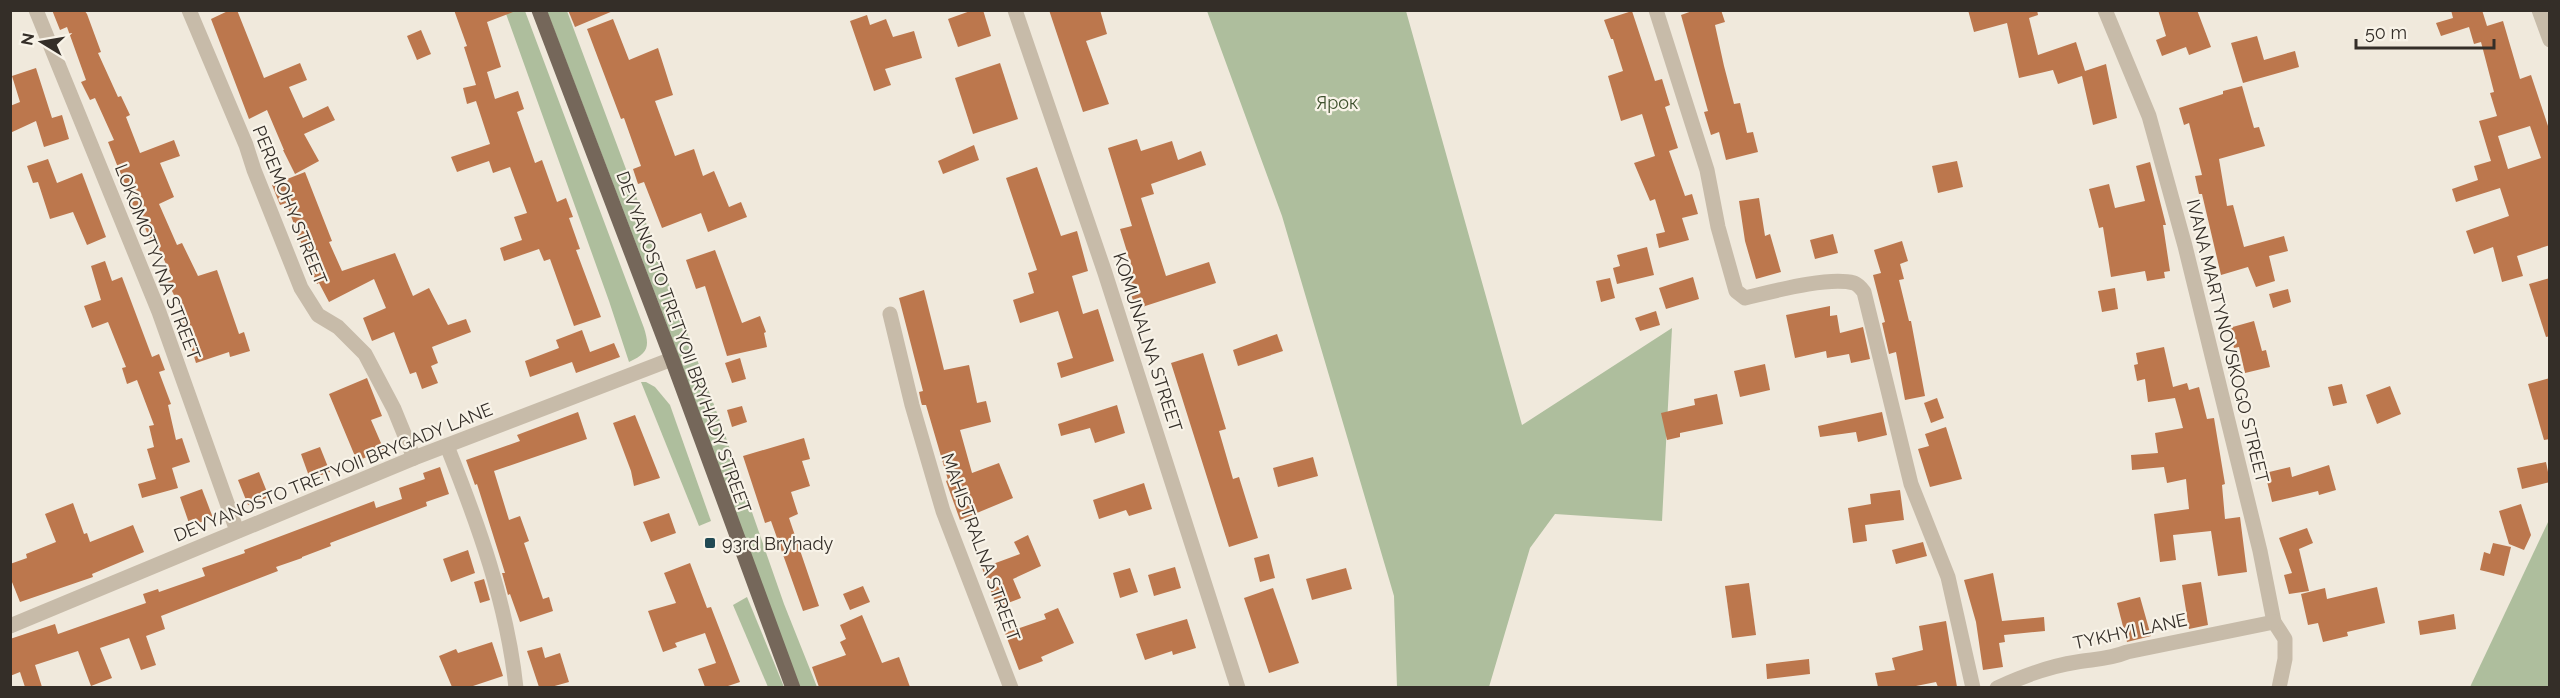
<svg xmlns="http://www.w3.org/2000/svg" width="2560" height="698" font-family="Raleway,sans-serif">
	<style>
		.green { fill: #aebe9d }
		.building { fill: #bc774d; fill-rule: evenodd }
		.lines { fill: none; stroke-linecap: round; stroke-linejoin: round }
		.minor { stroke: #c7bba9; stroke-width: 15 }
		.major { stroke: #75675a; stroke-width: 15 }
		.poi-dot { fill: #214953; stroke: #f8f3e8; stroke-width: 2 }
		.labels { text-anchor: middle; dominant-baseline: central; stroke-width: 4.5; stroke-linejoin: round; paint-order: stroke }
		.park-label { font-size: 18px; fill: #3f512e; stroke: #f8f3e8 }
		.street-label { font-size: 18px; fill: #342e28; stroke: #f8f3e8 }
		.poi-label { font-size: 18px; fill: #342e28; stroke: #f8f3e8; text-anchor: start }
	</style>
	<rect width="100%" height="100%" fill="#f0e9dc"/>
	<!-- green -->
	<g class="green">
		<path d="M505,11H525L644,328C650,347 648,353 629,362L609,301Z"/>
		<polygon points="547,11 567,11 723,429 784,604 817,687 798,687 665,320"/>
		<polygon points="1207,11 1406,11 1522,425 1672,328 1662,521 1555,514 1530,548 1489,687 1397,687 1394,596 1282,216"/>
		<polygon points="641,382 646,382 655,387 670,405 711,521 699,526"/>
		<polygon points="2549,520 2549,687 2470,687"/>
		<polygon points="747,597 784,687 768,687 733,605"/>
	</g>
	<!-- building -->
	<g class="building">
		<polygon points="52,10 84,10 87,14 101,52 98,53 118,97 121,96 130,115 126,117 140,153 174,140 180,156 160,163 174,197 159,204 177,245 182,243 198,276 217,270 239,334 244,332 250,351 230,357 229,352 196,363 177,301 167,281 173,279 154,238 150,240 139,213 133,215 126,200 130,198 108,142 114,140 95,98 90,100 81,82 86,80 67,27 60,30"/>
		<polygon points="230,10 237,10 264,78 300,63 307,80 289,87 303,118 328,106 335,120 304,134 319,161 295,174 283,150 284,150 267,110 249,119 211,19"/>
		<polygon points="454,10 513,10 513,12 487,22 501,67 487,72 495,99 518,91 524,109 517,112 535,163 542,160 557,202 566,198 573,217 569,218 580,249 576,250 601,317 574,326 550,259 544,261 539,249 504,261 500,248 522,240 514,217 527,213 510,167 493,173 489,161 457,172 451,157 490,144 476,101 467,104 463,88 476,85 464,47 467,46"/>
		<polygon points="568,10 613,10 613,11 575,27"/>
		<polygon points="973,10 983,10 991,36 958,47 948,19"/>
		<polygon points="1049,10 1100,10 1107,34 1086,41 1109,104 1083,112"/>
		<polygon points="1695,10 1721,10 1725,22 1715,25 1724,66 1734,104 1740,103 1747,133 1753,132 1758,152 1726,160 1719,132 1711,135 1704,112 1708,111 1681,15"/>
		<polygon points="1968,10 2037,10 2038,15 2029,18 2038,55 2076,42 2085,71 2106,64 2117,118 2093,125 2082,76 2058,84 2053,70 2019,78 2007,23 1974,32"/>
		<polygon points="2158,10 2197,10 2211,47 2189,55 2186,47 2162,56 2156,40 2166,36"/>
		<path d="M2451,10H2482L2487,26L2503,21L2520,79L2531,75L2550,132V245L2517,256L2523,276L2502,282L2493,247L2474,254L2466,231L2509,216L2500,188L2456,202L2452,189L2478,180L2474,166L2491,161L2479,121L2497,116L2490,93L2494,92L2481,42L2474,44L2469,27L2441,36L2436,23L2453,18ZM2530,126L2541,158L2508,169L2498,136Z"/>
		<polygon points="1632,11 1655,81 1662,79 1670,105 1665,107 1678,148 1669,151 1685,196 1692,194 1698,214 1682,218 1689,240 1659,248 1656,234 1665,232 1655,199 1650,201 1634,163 1655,156 1642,114 1621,121 1608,76 1623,71 1613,39 1611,39 1604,20"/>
		<polygon points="867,15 870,25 886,19 893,37 914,31 922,58 885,69 891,85 874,91 850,21"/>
		<polygon points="613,19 629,60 658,48 673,95 655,101 675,156 694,149 703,176 714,171 729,207 741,202 747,217 708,232 701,213 662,228 644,182 638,184 633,169 641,166 624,118 621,119 587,29"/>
		<polygon points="421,30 431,54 417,60 407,36"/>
		<polygon points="2257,36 2264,60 2295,51 2299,67 2243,83 2231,43"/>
		<polygon points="1000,63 1018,119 973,134 955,78"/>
		<polygon points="36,68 52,118 62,115 69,139 44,147 36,121 10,133 10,106 20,102 12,76"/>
		<polygon points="2242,86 2254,128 2259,127 2265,146 2219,159 2227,206 2233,205 2244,247 2284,236 2288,251 2269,256 2275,281 2256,287 2248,267 2221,275 2202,194 2199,194 2195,176 2202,175 2189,123 2184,125 2179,108 2223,94 2223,91"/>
		<polygon points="1137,139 1141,151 1172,141 1178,160 1201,151 1206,165 1151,184 1154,194 1141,198 1166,276 1209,262 1216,283 1136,309 1124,274 1133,271 1120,229 1132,226 1108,148"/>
		<polygon points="974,145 979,160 943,174 938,161"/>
		<polygon points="48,159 57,183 82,173 106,237 87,245 73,212 50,219 38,182 33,183 27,166"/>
		<polygon points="1957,161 1963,187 1938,193 1932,166"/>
		<polygon points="2150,162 2166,225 2163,225 2170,271 2164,272 2165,278 2147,281 2145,271 2111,277 2103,227 2099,228 2089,189 2109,184 2115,208 2145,201 2136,166"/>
		<polygon points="1037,167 1061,236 1077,231 1088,271 1072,276 1083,314 1098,309 1114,361 1061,378 1057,363 1073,358 1058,311 1020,323 1013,300 1034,293 1028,273 1037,270 1006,178"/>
		<polygon points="305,172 332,241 329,242 342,271 395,253 413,296 429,288 448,325 466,319 471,332 432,347 438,363 431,366 438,383 422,389 416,372 410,374 394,332 372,341 363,318 386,308 374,279 329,302 319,283 317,284 286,203 280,205 272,185"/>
		<polygon points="1759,198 1765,236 1770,234 1781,272 1756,279 1745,241 1739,201"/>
		<polygon points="1833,234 1838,253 1815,259 1810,240"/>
		<polygon points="1902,241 1908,261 1900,264 1904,279 1899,280 1909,321 1911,321 1925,396 1905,400 1896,352 1889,354 1882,323 1885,322 1873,275 1881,273 1874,250"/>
		<polygon points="1647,247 1654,275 1617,284 1613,268 1620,266 1617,255"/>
		<polygon points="715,250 742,323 760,316 766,332 764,333 767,347 727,356 705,286 696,289 686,260"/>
		<polygon points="105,261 112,281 122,277 152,357 159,354 165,370 159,372 171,404 168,405 176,440 182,438 190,462 172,468 178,488 142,498 138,484 156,479 147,449 154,447 149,426 154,425 137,380 127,384 122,368 126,367 108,322 92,328 84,306 101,300 91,266"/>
		<polygon points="1693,277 1699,299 1666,309 1659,288"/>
		<polygon points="1610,278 1615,298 1601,302 1596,281"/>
		<polygon points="2550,278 2550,336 2546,337 2529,284"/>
		<polygon points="2115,288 2118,309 2102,312 2098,291"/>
		<polygon points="2288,289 2291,302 2273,308 2269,294"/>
		<polygon points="924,290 944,370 969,365 977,403 986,401 991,422 960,430 972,473 999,463 1013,498 960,520 946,481 948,480 926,405 922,405 921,402 919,392 923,391 899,298"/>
		<polygon points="1830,306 1830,316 1837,315 1840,333 1863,327 1870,359 1851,363 1849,354 1827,358 1826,351 1795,358 1786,315"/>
		<polygon points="1656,311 1660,325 1640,331 1635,318"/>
		<polygon points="2254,321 2262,351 2266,350 2270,367 2245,373 2239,347 2234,348 2229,328"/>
		<polygon points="582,330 590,352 614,343 620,357 576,373 572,362 530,377 525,361 559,348 556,340"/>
		<polygon points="1277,334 1283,351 1238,366 1233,350"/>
		<polygon points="2164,347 2173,387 2187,383 2189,390 2199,387 2207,419 2214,418 2225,484 2222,485 2225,519 2240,517 2247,572 2218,576 2211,531 2173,535 2176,560 2160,562 2154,514 2189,509 2186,479 2167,483 2164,467 2132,470 2131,455 2158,453 2155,433 2183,428 2175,398 2148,402 2145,379 2137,381 2134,365 2138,364 2136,353"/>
		<polygon points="1203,353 1226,429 1219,431 1233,479 1239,477 1258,538 1229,547 1171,363"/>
		<polygon points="740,358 746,379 732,383 725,363"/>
		<polygon points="1765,364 1770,390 1740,397 1734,371"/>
		<polygon points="367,378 382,416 371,420 384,450 357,461 329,394"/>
		<polygon points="2550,378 2550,439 2544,440 2528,384"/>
		<polygon points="2342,384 2347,403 2333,406 2328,387"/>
		<polygon points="2390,386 2401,414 2377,424 2366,395"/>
		<polygon points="1717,394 1723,424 1680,433 1680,437 1667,440 1661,413 1695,405 1694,399"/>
		<polygon points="1937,398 1944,418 1931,423 1924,403"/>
		<polygon points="1117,405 1125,433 1095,443 1090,428 1061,436 1058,424"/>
		<polygon points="742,406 747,422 732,427 727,410"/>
		<polygon points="578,412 587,439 494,471 509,520 520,516 529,541 524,543 543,599 549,597 553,611 520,622 510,594 508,595 502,573 505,573 477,484 475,485 466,460 520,441 517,435"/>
		<polygon points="1882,412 1887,435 1858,442 1856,432 1820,437 1818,426"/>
		<polygon points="635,415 660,478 634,486 631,471 613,423"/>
		<polygon points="1946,427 1962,479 1930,487 1918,449 1929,446 1925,434"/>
		<polygon points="804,438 810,459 802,461 810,486 791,492 798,514 789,518 819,606 803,611 771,521 765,523 743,456"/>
		<polygon points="320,447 330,472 310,479 301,454"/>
		<polygon points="1313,457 1318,476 1278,487 1273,468"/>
		<polygon points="2546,462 2550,482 2522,489 2517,468"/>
		<polygon points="2329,465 2336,490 2319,495 2318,491 2272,502 2265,473 2290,467 2292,477"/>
		<polygon points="440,467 449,494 426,502 427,506 330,543 331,546 302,557 302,558 276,567 278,571 161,616 165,629 146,636 156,665 141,670 129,638 100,648 112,678 91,686 78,651 35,665 42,687 25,687 20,672 10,676 10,639 55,624 58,634 146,603 143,594 158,589 159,592 205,576 202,568 245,553 244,550 374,501 376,508 402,499 399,488 425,479 423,473"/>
		<polygon points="259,472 269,497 248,505 238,480"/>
		<polygon points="1144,483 1152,509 1129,516 1126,510 1099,519 1093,500"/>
		<polygon points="202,489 213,518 190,526 180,497"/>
		<polygon points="1900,490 1904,520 1865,525 1867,541 1853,543 1848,508 1871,504 1870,494"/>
		<polygon points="73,503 84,534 87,533 90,542 133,525 144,552 92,574 93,577 20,602 10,577 10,564 27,558 26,554 56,542 45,514"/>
		<polygon points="2521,504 2531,535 2524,550 2509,544 2499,511"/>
		<polygon points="669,513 676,533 651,542 643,522"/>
		<polygon points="2307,528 2313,543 2299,549 2309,591 2289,594 2284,575 2292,573 2279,538"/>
		<polygon points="1028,535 1041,566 1013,579 1021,598 997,607 982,568 1020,554 1014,542"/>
		<polygon points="1923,542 1927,556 1896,564 1892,550"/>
		<polygon points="2493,543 2511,547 2504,576 2480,570 2484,552 2490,554"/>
		<polygon points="468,550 475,573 451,582 443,559"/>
		<polygon points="1269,554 1275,578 1260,582 1254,558"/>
		<polygon points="690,563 707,608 711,607 740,682 725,687 705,687 698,669 716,663 705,633 675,643 677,647 663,652 648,611 676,603 664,573"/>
		<polygon points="1175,567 1181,588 1154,596 1148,575"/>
		<polygon points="1130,568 1138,592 1120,598 1113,573"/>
		<polygon points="1346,568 1352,589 1312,600 1306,579"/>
		<polygon points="1993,573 2002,621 2044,617 2045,631 2004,635 2005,642 1999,643 2003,667 1983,670 1976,622 1964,580"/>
		<polygon points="484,579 490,600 480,603 474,582"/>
		<polygon points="2201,582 2208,625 2189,629 2182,585"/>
		<polygon points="1749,583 1756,635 1732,638 1725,586"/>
		<polygon points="863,586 870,602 850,610 843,594"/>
		<polygon points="2377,587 2385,623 2347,632 2348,636 2323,642 2318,623 2308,625 2301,594 2325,588 2327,599"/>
		<polygon points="1273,588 1299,663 1269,673 1244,598"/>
		<polygon points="2140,597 2151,636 2127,642 2117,603"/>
		<polygon points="1058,608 1074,643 1041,657 1043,661 1019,670 1005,633 1046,619 1044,614"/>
		<polygon points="2454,614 2456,629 2420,635 2418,621"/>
		<polygon points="862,615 882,663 899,657 910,687 819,687 812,667 846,655 840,642 846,639 840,625"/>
		<polygon points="1187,619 1196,648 1173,655 1172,651 1145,660 1136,634"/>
		<polygon points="1946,621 1957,687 1938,687 1936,682 1911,687 1878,687 1875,673 1895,670 1892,658 1923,650 1919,626"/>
		<polygon points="492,642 503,676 470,687 452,687 439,656 456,649 458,653"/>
		<polygon points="542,647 545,658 560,653 569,682 551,687 539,687 527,651"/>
		<polygon points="1809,659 1810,674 1767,679 1766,664"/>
	</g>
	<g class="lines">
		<!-- minor -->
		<g class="minor">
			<polyline points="36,10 159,312 237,531"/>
			<polyline points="189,10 246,145 254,170 301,288 318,315 338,327 365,354 394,409 414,458"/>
			<polyline points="1015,10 1105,273 1238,688"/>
			<path d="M1656,10L1707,170L1718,227L1736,291L1745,298C1771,292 1828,276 1854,283C1859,285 1861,288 1864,292L1911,484L1948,577L1973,688"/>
			<polyline points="2105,10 2149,116 2185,246 2260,551 2274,622 2285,639 2285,659 2279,688"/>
			<polyline points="2539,10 2550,40"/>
			<polyline points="890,314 912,405 943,511 1011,688"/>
			<path d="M447,446C478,524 507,603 516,688"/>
			<polyline points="10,626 414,458 672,359"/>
			<path d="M1997,688C2023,676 2050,666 2077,662C2095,659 2110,659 2127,652L2274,622"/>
		</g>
		<!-- major -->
		<polyline class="major" points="539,10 672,359 793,688"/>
	</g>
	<!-- markers -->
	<rect class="poi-dot" x="704" y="537" width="12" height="12" rx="3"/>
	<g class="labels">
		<!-- park labels -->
		<g class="park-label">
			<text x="1337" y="102">Ярок</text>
		</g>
		<!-- street labels -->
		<g class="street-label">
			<text transform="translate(290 205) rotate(68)">PEREMOHY STREET</text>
			<text transform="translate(158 262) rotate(69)">LOKOMOTYVNA STREET</text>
			<text transform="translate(2228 341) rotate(76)">IVANA MARTYNOVSKOGO STREET</text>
			<text transform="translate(684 342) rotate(70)">DEVYANOSTO TRETYOII BRYHADY STREET</text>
			<text transform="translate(1148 342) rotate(72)">KOMUNALNA STREET</text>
			<text transform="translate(333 472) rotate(-22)">DEVYANOSTO TRETYOII BRYGADY LANE</text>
			<text transform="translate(981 547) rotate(70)">MAHISTRALNA STREET</text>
			<text transform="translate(2130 631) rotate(-12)">TYKHYI LANE</text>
		</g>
		<!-- poi labels -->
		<g class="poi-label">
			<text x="722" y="543">93rd Bryhady</text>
		</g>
	</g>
	<!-- border -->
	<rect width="2560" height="698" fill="none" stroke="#342e28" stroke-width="24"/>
	<!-- north arrow -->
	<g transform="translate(42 42) rotate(281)" stroke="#f8f3e8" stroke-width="4.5" paint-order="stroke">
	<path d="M0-4.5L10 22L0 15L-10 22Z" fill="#342e28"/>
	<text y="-9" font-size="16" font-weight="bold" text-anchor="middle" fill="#342e28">N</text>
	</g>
	<!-- scale -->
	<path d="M2356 39v9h138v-9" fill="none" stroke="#342e28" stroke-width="3"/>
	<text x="2365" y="39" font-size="18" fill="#342e28" stroke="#f8f3e8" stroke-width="4.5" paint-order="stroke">50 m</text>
</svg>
